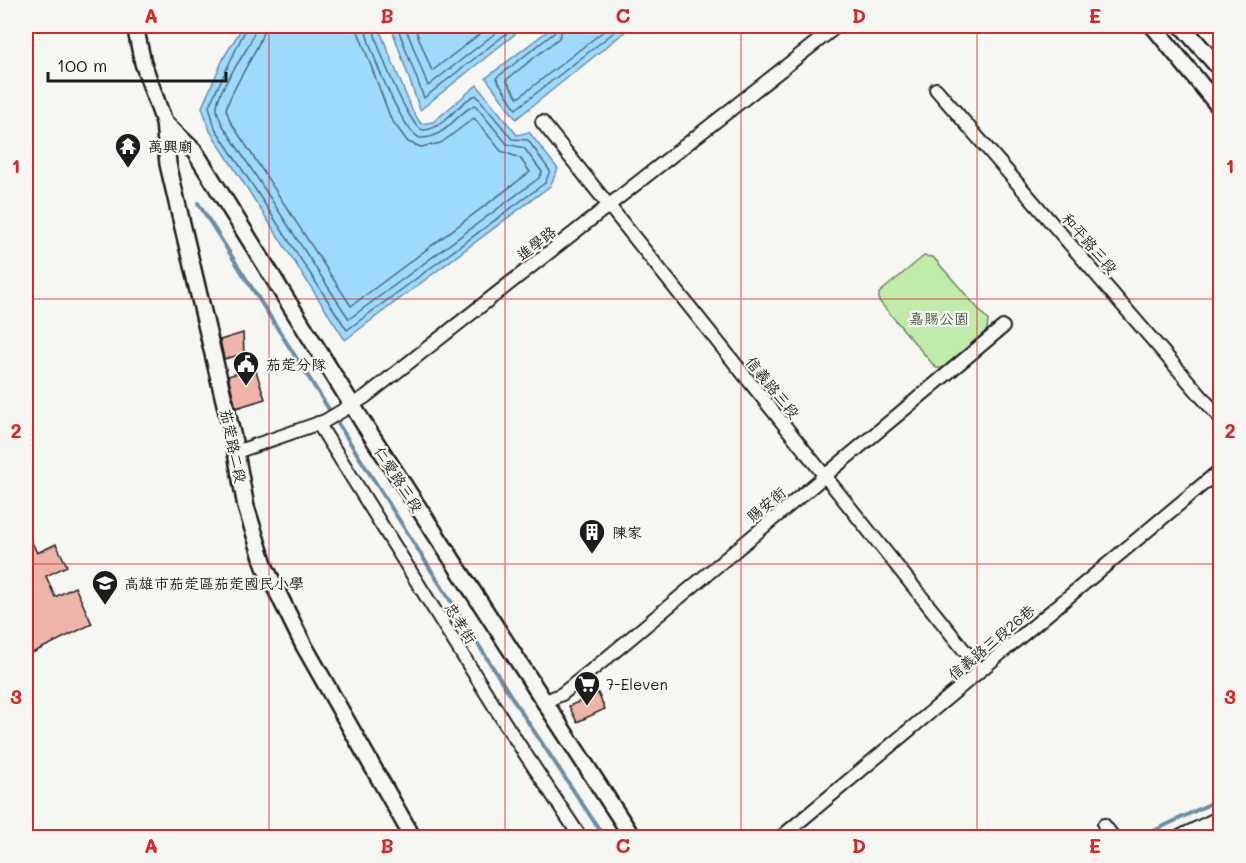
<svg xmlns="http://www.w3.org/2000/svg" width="1246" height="863" font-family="Mali,'LXGW WenKai TC',sans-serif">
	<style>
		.green { fill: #c0ecaa; stroke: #6e8463; stroke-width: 1.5 }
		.water { fill: #9ddafe; stroke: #698ea4; stroke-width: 1.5 }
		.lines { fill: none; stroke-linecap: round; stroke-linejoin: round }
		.shore { stroke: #506876; stroke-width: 1.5 }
		.stream { stroke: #698ea4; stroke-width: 4 }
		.building { fill: #efb4a9; stroke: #1c1c1c; stroke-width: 1.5 }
		.minor-casing { stroke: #1c1c1c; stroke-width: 16 }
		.tertiary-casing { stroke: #1c1c1c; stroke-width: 20 }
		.minor { stroke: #f6f6f2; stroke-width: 12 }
		.tertiary { stroke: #f6f6f2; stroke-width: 15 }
		.grid { fill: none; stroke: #d62828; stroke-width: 1.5; stroke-opacity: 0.55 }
		.labels { text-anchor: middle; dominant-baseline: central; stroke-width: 4.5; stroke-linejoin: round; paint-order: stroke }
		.poi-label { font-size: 15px; fill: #1c1c1c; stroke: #f6f6f2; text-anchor: start }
		.street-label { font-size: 15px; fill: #1c1c1c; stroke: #f6f6f2 }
		.park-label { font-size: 15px; fill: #4d5a47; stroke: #f6f6f2 }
		.neatline { fill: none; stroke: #d62828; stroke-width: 2 }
		.grid-label { font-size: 20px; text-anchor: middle; font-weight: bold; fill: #d62828 }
	</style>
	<rect width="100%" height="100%" fill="#f6f6f2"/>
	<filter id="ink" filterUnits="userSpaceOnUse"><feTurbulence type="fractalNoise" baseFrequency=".0167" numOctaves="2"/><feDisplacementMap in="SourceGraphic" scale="12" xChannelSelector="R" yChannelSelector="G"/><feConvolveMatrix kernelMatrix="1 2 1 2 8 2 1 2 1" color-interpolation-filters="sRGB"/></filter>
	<g filter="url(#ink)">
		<!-- green -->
		<polygon class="green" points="924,256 933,257 988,320 987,330 943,368 936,368 879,301 879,293"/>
		<!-- water -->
		<g class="water">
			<polygon points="243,26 378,26 412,110 421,124 433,122 477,85 517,135 529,132 558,169 550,186 345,340 210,131 202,107 224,57"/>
			<polygon points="391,26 512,26 515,34 420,110"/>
			<polygon points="554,26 632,26 516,119 486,78"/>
		</g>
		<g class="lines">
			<!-- shore -->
			<g class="shore">
				<path d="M247,26L209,106L215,128L347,330L545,183L550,171L528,140L512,139L476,95C457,102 446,128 424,130C410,131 374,41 373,26"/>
				<path d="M255,26C254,48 220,81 217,106C216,112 220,119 222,124L349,319L539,178L542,172L524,148L507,144L475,105C456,113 445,139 421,138C404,137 366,43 365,26"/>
				<path d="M264,26C263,45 233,84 226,109L230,121L351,306L530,172L520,158L501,151L474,118L441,143L421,147L408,142L391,119L356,26"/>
				<polyline points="397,26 424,98 507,33 507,26"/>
				<polyline points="405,26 428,86 498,31 499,26"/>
				<polyline points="414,26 432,71 490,26"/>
				<polyline points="557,26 554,33 496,78 516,109 622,26"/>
				<polyline points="564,26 559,38 506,80 518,98 610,26"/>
			</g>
			<!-- stream -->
			<g class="stream">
				<polyline points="198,203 516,704 605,838"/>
				<polyline points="1139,838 1220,799"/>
			</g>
		</g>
		<!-- building -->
		<g class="building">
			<polygon points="243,333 244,354 224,359 220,340"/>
			<polygon points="255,368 265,399 236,408 228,376"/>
			<polygon points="26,529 37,553 56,544 67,566 46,576 55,597 75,587 92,624 26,656 26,617 32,612 26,593"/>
			<polygon points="598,693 605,709 577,722 569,706"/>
		</g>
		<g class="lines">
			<!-- minor casing -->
			<g class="minor-casing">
				<g id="minor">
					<polyline points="936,89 1220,418"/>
					<polyline points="542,122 980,670"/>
					<polyline points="318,423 508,728 581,838"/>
					<polyline points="236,452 325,421 365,397 837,26"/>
					<polyline points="546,701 562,694 608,657 1003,327"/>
					<polyline points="1104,825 1114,838"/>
					<polyline points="780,838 1220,470"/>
					<polyline points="1177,838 1220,817"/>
				</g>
			</g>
			<!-- tertiary casing -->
			<g class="tertiary-casing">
				<g id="tertiary">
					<polyline points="135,26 143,63 164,122 168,164 179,211 234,442 246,507 265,567 303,644 413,838"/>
					<polyline points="1153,26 1220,108"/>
					<polyline points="1182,26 1220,69"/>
					<polyline points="164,122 195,152 364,424 633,838"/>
				</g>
			</g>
			<!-- minor -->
			<use href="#minor" class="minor"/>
			<!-- tertiary -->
			<use href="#tertiary" class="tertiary"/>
		</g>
	</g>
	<!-- grid -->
	<path class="grid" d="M269,26V838M505,26V838M741,26V838M977,26V838M26,299H1220M26,564H1220"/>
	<!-- icons -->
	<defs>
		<g id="temple-pin" transform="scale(1.35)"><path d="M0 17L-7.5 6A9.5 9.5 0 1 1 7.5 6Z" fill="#1c1c1c" stroke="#f6f6f2"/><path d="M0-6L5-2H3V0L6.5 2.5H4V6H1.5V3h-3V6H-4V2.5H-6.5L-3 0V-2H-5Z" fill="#fff"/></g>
		<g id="civic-pin" transform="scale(1.35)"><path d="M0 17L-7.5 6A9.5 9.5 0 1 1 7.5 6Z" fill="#1c1c1c" stroke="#f6f6f2"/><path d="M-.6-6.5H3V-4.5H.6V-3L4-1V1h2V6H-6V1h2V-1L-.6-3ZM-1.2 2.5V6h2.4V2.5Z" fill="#fff"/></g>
		<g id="building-pin" transform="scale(1.35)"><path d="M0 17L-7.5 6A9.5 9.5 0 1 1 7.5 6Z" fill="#1c1c1c" stroke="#f6f6f2"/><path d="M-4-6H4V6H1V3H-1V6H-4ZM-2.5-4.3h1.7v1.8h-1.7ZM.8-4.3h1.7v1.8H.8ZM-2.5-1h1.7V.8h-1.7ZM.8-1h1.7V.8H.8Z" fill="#fff"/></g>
		<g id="school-pin" transform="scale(1.35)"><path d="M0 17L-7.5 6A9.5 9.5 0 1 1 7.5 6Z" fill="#1c1c1c" stroke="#f6f6f2"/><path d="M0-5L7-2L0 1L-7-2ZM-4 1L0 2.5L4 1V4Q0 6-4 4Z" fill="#fff"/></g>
		<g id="supermarket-pin" transform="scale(1.35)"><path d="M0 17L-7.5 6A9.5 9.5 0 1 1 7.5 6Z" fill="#1c1c1c" stroke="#f6f6f2"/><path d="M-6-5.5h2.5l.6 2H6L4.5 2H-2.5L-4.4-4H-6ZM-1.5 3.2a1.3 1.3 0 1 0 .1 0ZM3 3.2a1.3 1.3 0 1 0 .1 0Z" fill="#fff"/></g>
	</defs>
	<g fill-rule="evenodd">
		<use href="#temple-pin" x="128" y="146"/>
		<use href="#civic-pin" x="246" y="364"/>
		<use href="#building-pin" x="592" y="532"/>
		<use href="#school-pin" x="105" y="583"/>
		<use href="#supermarket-pin" x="587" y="684"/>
	</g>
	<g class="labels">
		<!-- poi labels -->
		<g class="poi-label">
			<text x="148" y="146">萬興廟</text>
			<text x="266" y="364">茄萣分隊</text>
			<text x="612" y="532">陳家</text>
			<text x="124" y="583">高雄市茄萣區茄萣國民小學</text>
			<text x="606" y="684">7-Eleven</text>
		</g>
		<!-- street labels -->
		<g class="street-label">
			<text transform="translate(536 243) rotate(-38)">進學路</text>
			<text transform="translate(1090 243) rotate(49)">和平路三段</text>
			<text transform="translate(773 387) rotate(51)">信義路三段</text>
			<text transform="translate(234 446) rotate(78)">茄萣路二段</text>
			<text transform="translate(399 479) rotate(57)">仁愛路三段</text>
			<text transform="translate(766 504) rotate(-40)">賜安街</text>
			<text transform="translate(461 623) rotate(58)">忠孝街</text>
			<text transform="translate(991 642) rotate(-40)">信義路三段26巷</text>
		</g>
		<!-- park labels -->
		<g class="park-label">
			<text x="939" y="318">嘉賜公園</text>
		</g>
	</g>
	<!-- margin -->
	<rect width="1246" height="863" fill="none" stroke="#f6f6f2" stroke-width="66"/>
	<!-- scale -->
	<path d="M48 72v9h178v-9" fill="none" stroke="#1c1c1c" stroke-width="3"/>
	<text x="57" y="72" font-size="18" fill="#1c1c1c" stroke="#f6f6f2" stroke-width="4.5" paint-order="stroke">100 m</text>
	<rect x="33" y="33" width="1180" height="797" class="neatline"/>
	<g class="grid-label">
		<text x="151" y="23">A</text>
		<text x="387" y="23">B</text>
		<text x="623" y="23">C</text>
		<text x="859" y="23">D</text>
		<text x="1095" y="23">E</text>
		<text x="16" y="173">1</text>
		<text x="1230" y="173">1</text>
		<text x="16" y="438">2</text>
		<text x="1230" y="438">2</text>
		<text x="16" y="704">3</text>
		<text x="1230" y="704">3</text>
		<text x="151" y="853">A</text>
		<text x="387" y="853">B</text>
		<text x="623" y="853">C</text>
		<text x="859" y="853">D</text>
		<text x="1095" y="853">E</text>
	</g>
</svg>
